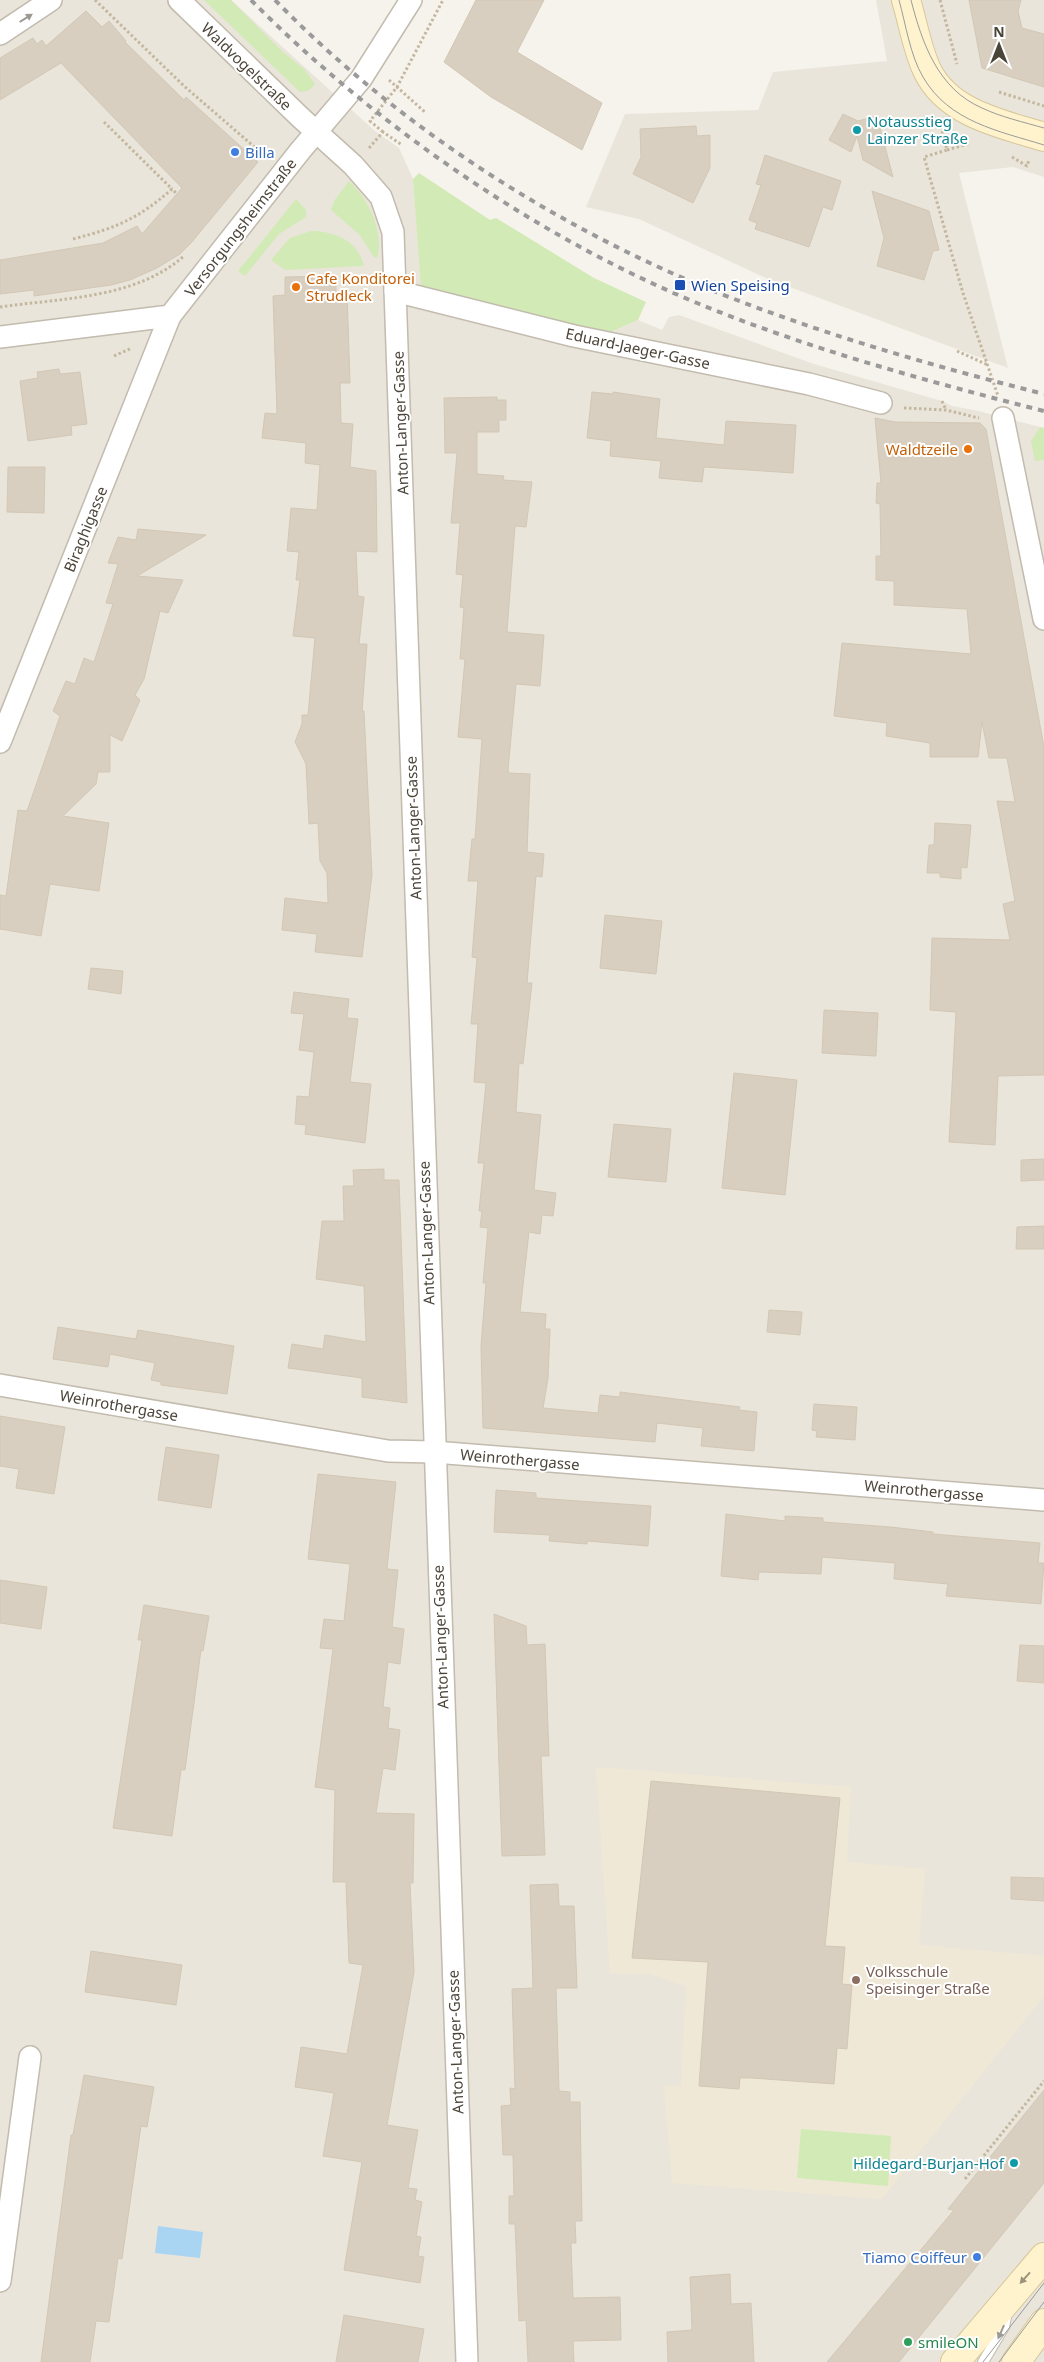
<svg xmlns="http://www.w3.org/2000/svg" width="1044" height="2362" font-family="'Noto Sans',sans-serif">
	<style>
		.residential { fill: #eae5da }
		.education { fill: #efe8d6 }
		.green { fill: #d2eab5 }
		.water { fill: #a9d4f2 }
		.building { fill: #d8cfc1; stroke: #d3c7b4 }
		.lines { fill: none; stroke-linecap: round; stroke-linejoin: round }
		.lane-casing { stroke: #c2bbae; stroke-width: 12 }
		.street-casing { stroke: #c2bbae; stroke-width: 24 }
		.secondary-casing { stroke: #d6c79b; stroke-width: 30 }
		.path { stroke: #c4b79f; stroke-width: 3; stroke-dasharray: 2.5 2.5; stroke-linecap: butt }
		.lane { stroke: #fff; stroke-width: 10 }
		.street { stroke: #fff; stroke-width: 21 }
		.secondary { stroke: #fff3cd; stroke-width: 28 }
		.tram { stroke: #9a9a9a; stroke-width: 1 }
		.rail { stroke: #9a9a9a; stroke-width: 4; stroke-dasharray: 6 6; stroke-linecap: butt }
		.oneway { fill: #9c9892 }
		.oneway2 { fill: #9c937c }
		.culture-dot { fill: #0f9aa8; stroke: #fff; stroke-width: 2 }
		.shop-dot { fill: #3f7fe0; stroke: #fff; stroke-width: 2 }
		.transit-dot { fill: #1a4fb4; stroke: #fff; stroke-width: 2 }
		.food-dot { fill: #e8710a; stroke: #fff; stroke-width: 2 }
		.education-dot { fill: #8d6e63; stroke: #fff; stroke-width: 2 }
		.leisure-dot { fill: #2e9e5b; stroke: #fff; stroke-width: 2 }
		.labels { text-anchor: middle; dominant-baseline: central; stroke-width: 4; stroke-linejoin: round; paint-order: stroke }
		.street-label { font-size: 15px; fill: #4b4439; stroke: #fff }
		.culture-label { font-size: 15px; fill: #0d838f; stroke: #fff; text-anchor: start }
		.shop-label { font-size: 15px; fill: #366cbe; stroke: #fff; text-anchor: start }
		.food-label { font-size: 15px; fill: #c56008; stroke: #fff; text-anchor: start }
		.transit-label { font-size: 15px; fill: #164399; stroke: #fff; text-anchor: start }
		.education-label { font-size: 15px; fill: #785e54; stroke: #fff; text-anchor: start }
		.leisure-label { font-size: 15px; fill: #27864d; stroke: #fff; text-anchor: start }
	</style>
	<rect width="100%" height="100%" fill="#f6f3ec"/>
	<!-- residential -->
	<g class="residential">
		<polygon points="0,0 231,0 375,131 399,148 413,179 422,287 611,332 638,320 662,330 669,317 679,315 814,364 942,401 952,406 974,410 1044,428 1044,2362 0,2362"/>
		<polygon points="876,0 1044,0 1044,177 1013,167 959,173 1008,368 768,279 639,219 586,207 625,114 758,110 773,72 887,61"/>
	</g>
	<!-- education -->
	<polygon class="education" points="596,1767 851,1787 847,1862 925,1869 919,1945 1044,1956 1044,1996 882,2199 672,2183 664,2085 681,2086 686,1986 649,1974 610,1973"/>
	<!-- green -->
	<g class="green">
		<polygon points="204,0 231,0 282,51 305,70 315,84 310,90 300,92"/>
		<polygon points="419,173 490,220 496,218 594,278 646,302 638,320 611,332 574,329 421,287 413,179"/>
		<path d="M349,181C368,198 385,233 377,258L374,257L360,235L331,210L334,201Z"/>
		<polygon points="296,199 306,210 306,217 279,234 245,276 238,271"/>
		<path d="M311,231C335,231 358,241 364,266L285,270L271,260L290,238Z"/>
		<polygon points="1040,427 1044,428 1044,460 1035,461 1031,441"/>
		<polygon points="801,2129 891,2136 888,2186 797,2178"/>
	</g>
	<!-- water -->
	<polygon class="water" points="158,2226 203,2232 200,2258 155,2253"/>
	<!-- building -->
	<g class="building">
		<polygon points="476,0 544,0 517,52 602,103 582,150 491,97 444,62"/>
		<polygon points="969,0 1021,0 1018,11 1022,28 1044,34 1044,87 982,68"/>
		<polygon points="86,11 102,27 109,21 126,41 125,42 184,100 186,97 258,162 191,243 180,254 157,268 130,280 111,285 34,296 34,290 0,294 0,260 103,243 137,226 142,234 182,188 61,63 0,100 0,58 33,38 37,44 42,40 46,46"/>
		<polygon points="843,114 858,121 877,116 893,177 863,160 857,136 851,152 829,140"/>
		<polygon points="696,126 697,136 710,135 710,168 693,203 633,174 641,157 640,129"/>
		<polygon points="765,155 841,181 832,210 823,207 809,247 755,229 757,223 749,220 761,185 756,184"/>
		<polygon points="872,191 929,211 939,250 933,251 924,280 877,266 884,238"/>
		<polygon points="336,276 336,293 347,292 350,383 340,383 341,423 353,424 350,467 376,471 377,552 356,551 358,596 364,597 359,644 367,644 362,711 364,711 372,875 362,957 315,952 317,934 282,930 285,898 328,903 327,873 320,861 318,823 309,824 306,764 295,742 302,724 302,715 308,715 315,638 293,636 300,580 296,580 299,552 287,551 291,508 317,510 320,465 305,463 306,443 262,438 265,413 277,414 273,296 285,295 285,277"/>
		<polygon points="59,369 60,374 80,372 87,424 71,426 72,435 28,441 20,381 38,378 37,372"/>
		<polygon points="592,392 613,394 613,392 660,399 656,438 724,445 726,421 796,425 793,473 704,467 702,482 659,478 661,461 610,456 611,441 587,438"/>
		<polygon points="497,397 497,400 506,400 506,420 499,420 499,432 477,432 477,474 504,476 503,480 532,482 526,527 515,526 507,632 544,635 540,686 516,684 508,770 509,773 530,774 527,852 544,854 542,877 536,876 527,983 532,983 523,1064 519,1063 516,1112 541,1115 534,1190 556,1193 553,1216 542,1215 540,1234 529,1232 520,1312 546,1314 545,1329 550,1329 548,1378 543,1408 598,1413 600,1395 620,1397 620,1392 740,1407 739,1410 757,1412 754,1451 701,1446 703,1428 657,1423 655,1442 483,1428 481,1346 486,1283 483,1283 488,1228 480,1227 482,1211 479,1211 484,1163 478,1163 486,1083 474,1082 478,1024 471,1024 477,958 472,957 478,881 468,881 472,839 475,839 482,739 458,737 465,659 460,659 464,608 460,607 463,575 456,574 460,523 451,523 457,453 445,453 444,398"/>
		<polygon points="875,418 895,422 980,423 986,429 1044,747 1044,1075 998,1076 995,1145 949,1142 956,1012 930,1010 932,938 1010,940 1003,904 1015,901 997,801 1015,802 1007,758 989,758 982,722 978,757 930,757 930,743 886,736 887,723 834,716 842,643 971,654 967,609 894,605 894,581 876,580 876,556 881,556 880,504 876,503 877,483 881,483"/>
		<polygon points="8,467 45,467 44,513 7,512"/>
		<polygon points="138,529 206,535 137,576 183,580 168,613 160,611 144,679 135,695 140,700 122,741 110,735 110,772 98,772 96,784 63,816 109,823 99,891 50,884 41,936 0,929 0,895 6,896 18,810 27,811 60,716 53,711 66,681 75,684 84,658 94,662 113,604 106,603 118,564 108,563 118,537 136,540"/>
		<polygon points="935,823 971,825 967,868 961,867 961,879 940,877 940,873 927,873 929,845 934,845"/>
		<polygon points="605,915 662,921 656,974 600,968"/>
		<polygon points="91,968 123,971 121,994 88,989"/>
		<polygon points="294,992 349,999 347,1018 358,1019 350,1082 371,1084 365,1143 305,1134 306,1125 295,1124 297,1096 309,1097 314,1052 299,1050 304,1014 291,1013"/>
		<polygon points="824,1010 878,1013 876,1056 822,1053"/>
		<polygon points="734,1073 797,1080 785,1195 722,1188"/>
		<polygon points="614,1124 671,1129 666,1182 608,1177"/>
		<polygon points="1044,1159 1044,1180 1021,1181 1021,1160"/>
		<polygon points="384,1169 384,1180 399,1180 407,1403 362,1397 362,1378 288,1368 292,1344 323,1349 325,1335 366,1342 364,1286 316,1279 322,1221 344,1221 343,1186 354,1186 353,1170"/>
		<polygon points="1044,1226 1044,1249 1016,1249 1017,1227"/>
		<polygon points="769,1310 802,1312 800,1335 767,1332"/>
		<polygon points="58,1327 136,1339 138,1330 234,1346 227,1394 161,1385 161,1382 151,1380 155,1363 110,1354 108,1367 53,1359"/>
		<polygon points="814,1404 857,1407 855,1440 816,1437 817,1431 812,1430"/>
		<polygon points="0,1416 65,1427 54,1494 16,1488 19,1469 0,1466"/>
		<polygon points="166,1447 219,1455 211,1508 158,1500"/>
		<polygon points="318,1474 396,1482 387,1569 398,1570 392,1627 404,1629 400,1664 388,1662 383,1707 390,1708 388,1728 400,1730 395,1770 383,1768 376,1813 414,1814 413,1883 410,1883 414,1972 387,2125 418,2130 408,2188 417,2189 415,2200 422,2202 416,2236 421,2237 418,2256 424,2257 420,2283 344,2270 362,2162 323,2156 334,2093 295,2087 301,2047 347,2054 363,1965 349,1963 346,1882 333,1882 335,1790 315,1787 333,1649 320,1648 324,1619 344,1621 350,1564 308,1559"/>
		<polygon points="496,1490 536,1493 536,1498 651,1506 648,1546 587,1541 587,1544 549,1541 550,1535 494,1532"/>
		<polygon points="726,1514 785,1521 785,1516 823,1518 823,1522 891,1527 933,1532 933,1534 1040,1543 1038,1563 1044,1563 1041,1604 946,1596 948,1584 894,1579 895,1563 822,1557 821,1574 759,1572 758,1580 721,1576"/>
		<polygon points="0,1580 47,1587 41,1629 0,1623"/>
		<polygon points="144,1605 209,1616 203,1651 201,1650 185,1770 181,1770 172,1836 113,1828 142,1640 138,1640"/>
		<polygon points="494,1614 526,1626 527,1645 545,1644 549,1756 541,1756 545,1855 502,1856"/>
		<polygon points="1020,1645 1044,1646 1044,1683 1017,1681"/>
		<polygon points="651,1781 840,1798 825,1946 845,1947 842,1984 852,1985 847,2049 837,2048 834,2084 752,2078 740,2078 739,2089 699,2086 708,1962 632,1958"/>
		<polygon points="1011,1877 1044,1878 1044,1901 1011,1899"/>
		<polygon points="558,1884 559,1906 574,1906 577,1988 556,1988 559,2091 570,2092 570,2102 580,2102 582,2221 575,2221 576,2243 571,2243 573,2298 620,2297 621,2340 573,2341 574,2362 528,2362 526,2320 519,2321 515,2224 509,2224 509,2196 514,2196 513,2155 503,2155 501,2106 511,2105 510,2088 515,2089 512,1989 533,1988 530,1885"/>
		<polygon points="91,1951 182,1965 176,2005 85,1992"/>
		<polygon points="84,2075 154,2087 147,2127 141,2126 122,2259 118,2258 109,2322 96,2321 90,2362 41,2362 71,2135 73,2135"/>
		<polygon points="1044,2090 1044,2183 899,2362 827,2362 954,2210 948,2209"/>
		<polygon points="730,2274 731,2304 751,2303 754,2362 668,2362 667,2332 692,2330 690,2277"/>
		<polygon points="344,2315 424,2329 418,2362 336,2362"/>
	</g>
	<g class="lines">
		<!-- lane casing -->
		<g class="lane-casing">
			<polyline id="lane" points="983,2362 1004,2327 1007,2312"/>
		</g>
		<!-- street casing -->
		<g class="street-casing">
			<g id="street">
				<polyline points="179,0 301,118 353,165 381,197 393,232 467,2362"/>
				<polyline points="0,34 51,0"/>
				<polyline points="395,291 574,336 809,384 881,403"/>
				<polyline points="0,337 170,316 300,151 361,79 411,0"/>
				<polyline points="1003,418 1044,619"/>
				<polyline points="0,742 170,316"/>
				<polyline points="0,1385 388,1451 434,1452 1044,1500"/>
				<polyline points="0,2281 30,2057"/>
			</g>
		</g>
		<!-- secondary casing -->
		<g class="secondary-casing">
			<g id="secondary">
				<path d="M906,0C913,23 917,49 927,70C948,114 1002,124 1044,137"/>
				<polyline points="955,2362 1044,2257"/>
				<polyline points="1016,2362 1044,2323"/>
			</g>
		</g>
		<!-- path -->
		<g class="path">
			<polyline points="95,0 184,86 266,157"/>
			<polyline points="940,0 957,64"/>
			<polyline points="389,80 426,113"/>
			<polyline points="999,92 1044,106"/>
			<polyline points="104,122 172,189"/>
			<polyline points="941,126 947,150 924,157 963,293 998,396"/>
			<polyline points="383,132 370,121 397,87 443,0"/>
			<polyline points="369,148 383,132 402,145"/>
			<polyline points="947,150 971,143"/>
			<polyline points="1012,157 1027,166 1029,160"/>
			<path d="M73,239C116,228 138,219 172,189L177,194"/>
			<path d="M0,307C62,298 135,299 184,256"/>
			<polyline points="957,351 988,365"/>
			<polyline points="114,356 132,348"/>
			<polyline points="942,401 946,410"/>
			<polyline points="904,408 946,410 979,418"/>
			<polyline points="965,2179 1044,2081"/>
		</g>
		<!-- lane -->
		<use href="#lane" class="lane"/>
		<!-- street -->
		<use href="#street" class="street"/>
		<!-- secondary -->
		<use href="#secondary" class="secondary"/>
		<!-- tram -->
		<g class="tram">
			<path d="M899,0C906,25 910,55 923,77C949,122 999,131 1044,145"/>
			<path d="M911,0C922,43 938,89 982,108C1001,117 1023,122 1044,128"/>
			<polyline points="983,2362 1044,2283"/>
			<polyline points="999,2362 1044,2302"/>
		</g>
		<!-- rail -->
		<g class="rail">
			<path d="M251,0C374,124 535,236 697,303C809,349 926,381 1044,411"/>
			<path d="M275,0C395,123 546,221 704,287C814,332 929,365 1044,394"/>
		</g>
	</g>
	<!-- one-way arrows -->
	<defs><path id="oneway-solid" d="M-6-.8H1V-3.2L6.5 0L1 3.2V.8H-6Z" transform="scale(1.25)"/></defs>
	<g class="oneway">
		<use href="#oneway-solid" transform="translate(26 18) rotate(-32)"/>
		<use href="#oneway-solid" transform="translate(1001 2332) rotate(114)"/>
	</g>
	<use class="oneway2" href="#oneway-solid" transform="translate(1025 2278) rotate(132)"/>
	<!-- markers -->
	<g class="culture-dot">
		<circle cx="857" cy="130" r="5"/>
		<circle cx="1014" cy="2163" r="5"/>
	</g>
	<g class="shop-dot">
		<circle cx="235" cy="152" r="5"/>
		<circle cx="977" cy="2257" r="5"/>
	</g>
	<rect class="transit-dot" x="674" y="279" width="12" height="12" rx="2.5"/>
	<g class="food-dot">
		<circle cx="296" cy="287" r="5"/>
		<circle cx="968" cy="449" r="5"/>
	</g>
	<circle class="education-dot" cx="856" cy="1980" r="5"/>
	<circle class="leisure-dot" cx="908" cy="2342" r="5"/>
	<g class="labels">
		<!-- street labels -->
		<g class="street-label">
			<text transform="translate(247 66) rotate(44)">Waldvogelstraße</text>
			<text transform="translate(240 227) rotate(-52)">Versorgungsheimstraße</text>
			<text transform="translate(638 348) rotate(12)">Eduard-Jaeger-Gasse</text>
			<text transform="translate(400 423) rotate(-92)">Anton-Langer-Gasse</text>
			<text transform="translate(85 529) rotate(-68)">Biraghigasse</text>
			<text transform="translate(413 828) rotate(-92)">Anton-Langer-Gasse</text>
			<text transform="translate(426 1233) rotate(-92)">Anton-Langer-Gasse</text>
			<text transform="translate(119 1405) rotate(10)">Weinrothergasse</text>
			<text transform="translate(520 1459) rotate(5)">Weinrothergasse</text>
			<text transform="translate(924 1490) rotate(5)">Weinrothergasse</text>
			<text transform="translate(440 1637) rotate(-92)">Anton-Langer-Gasse</text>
			<text transform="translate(455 2042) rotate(-92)">Anton-Langer-Gasse</text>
		</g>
		<!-- culture labels -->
		<g class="culture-label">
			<text x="867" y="121">Notausstieg<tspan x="867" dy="17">Lainzer Straße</tspan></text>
			<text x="1004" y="2163" text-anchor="end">Hildegard-Burjan-Hof</text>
		</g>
		<!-- shop labels -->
		<g class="shop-label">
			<text x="245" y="152">Billa</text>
			<text x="967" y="2257" text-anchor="end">Tiamo Coiffeur</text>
		</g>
		<!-- food labels -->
		<g class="food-label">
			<text x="306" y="278">Cafe Konditorei<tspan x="306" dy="17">Strudleck</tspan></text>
			<text x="958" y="449" text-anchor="end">Waldtzeile</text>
		</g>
		<!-- transit labels -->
		<g class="transit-label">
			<text x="691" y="285">Wien Speising</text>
		</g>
		<!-- education labels -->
		<g class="education-label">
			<text x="866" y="1971">Volksschule<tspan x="866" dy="17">Speisinger Straße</tspan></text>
		</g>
		<!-- leisure labels -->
		<g class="leisure-label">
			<text x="918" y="2342">smileON</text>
		</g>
	</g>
	<!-- north arrow -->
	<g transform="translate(999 45)" stroke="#ffffff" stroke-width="4" paint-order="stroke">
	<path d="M0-4L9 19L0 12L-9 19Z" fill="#4b4439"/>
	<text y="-8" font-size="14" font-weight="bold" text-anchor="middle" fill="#4b4439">N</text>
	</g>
</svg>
